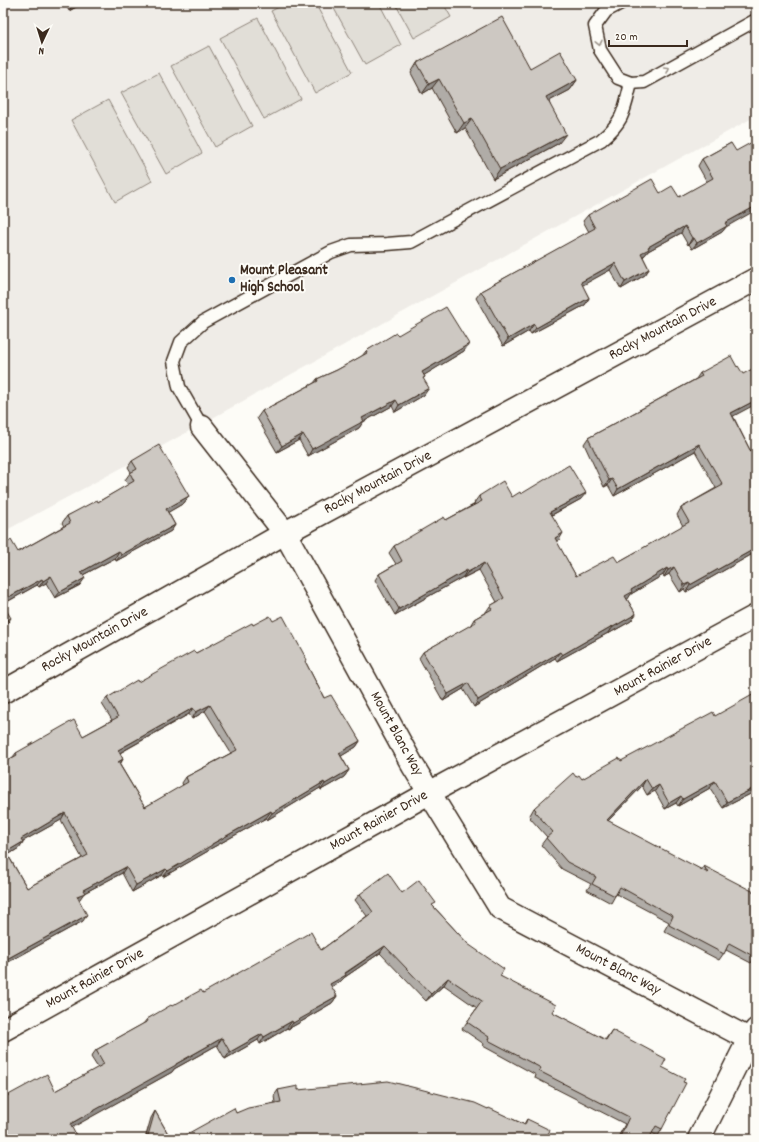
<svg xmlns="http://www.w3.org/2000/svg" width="759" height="1142" font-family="Dekko,sans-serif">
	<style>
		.built { fill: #efece7 }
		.green { fill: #e1ded7; stroke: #8e847a }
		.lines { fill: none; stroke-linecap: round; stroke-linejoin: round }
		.service-casing { stroke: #3b2a1e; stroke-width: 15 }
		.minor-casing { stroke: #3b2a1e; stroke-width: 25 }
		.service { stroke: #fdfcf7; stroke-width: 12 }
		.minor { stroke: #fdfcf7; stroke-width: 22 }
		.wall { fill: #b0aca7; stroke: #3b2a1e; fill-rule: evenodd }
		.shaded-wall { fill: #908c88; stroke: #3b2a1e }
		.building { fill: #cdc8c2; stroke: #3b2a1e; fill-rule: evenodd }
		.oneway { stroke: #9c938a }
		.poi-dot { fill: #1f6fb2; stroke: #fdfcf7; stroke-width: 1.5 }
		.labels { text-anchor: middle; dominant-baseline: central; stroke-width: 4; stroke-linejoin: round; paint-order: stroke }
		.poi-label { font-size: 15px; font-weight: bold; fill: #3b2a1e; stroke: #fdfcf7; text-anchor: start }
		.street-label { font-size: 15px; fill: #3b2a1e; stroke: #fdfcf7 }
	</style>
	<rect width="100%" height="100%" fill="#fdfcf7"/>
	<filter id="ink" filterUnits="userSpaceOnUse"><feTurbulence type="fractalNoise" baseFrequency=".025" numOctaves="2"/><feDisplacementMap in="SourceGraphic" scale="8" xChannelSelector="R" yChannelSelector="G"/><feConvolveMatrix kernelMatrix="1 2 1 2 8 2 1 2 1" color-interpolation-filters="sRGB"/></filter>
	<g filter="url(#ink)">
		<!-- built -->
		<polygon class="built" points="3,3 756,3 756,116 164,445 3,532"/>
		<!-- green -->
		<g class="green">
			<polygon points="287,3 315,3 352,72 315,93 271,11"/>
			<polygon points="331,3 379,3 401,45 365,65"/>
			<polygon points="395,3 443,3 451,17 414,38"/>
			<polygon points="258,18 301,99 264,119 220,38"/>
			<polygon points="209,46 252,126 215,147 171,66"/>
			<polygon points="159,73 202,153 166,174 121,93"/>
			<polygon points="108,100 152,181 115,202 71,120"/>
		</g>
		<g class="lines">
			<!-- service casing -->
			<g class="service-casing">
				<g id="service">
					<polyline points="621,3 606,11 595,26 600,50 618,78 631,83 644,82 756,20"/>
					<path d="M202,427L179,387L174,361L181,342L203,322L331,252L351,245L387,244L411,242L601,140C624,121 624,111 631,83"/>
				</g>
			</g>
			<!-- minor casing -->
			<g class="minor-casing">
				<g id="minor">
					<polyline points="202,427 285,533 413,766 500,908 749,1039"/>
					<polyline points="3,692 285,533 756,279"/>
					<polyline points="3,1030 429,793 756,616"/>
					<polyline points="699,1139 749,1039 756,1030"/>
				</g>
			</g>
			<!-- service -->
			<use href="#service" class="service"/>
			<!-- minor -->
			<use href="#minor" class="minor"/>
		</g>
		<!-- wall -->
		<g class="wall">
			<polygon points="65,3 83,3 69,11"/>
			<polygon points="417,63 530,68 577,80 570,90 549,101 559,143 493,179 465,128 457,133 432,88 422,94 411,73"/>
			<polygon points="731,143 726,227 722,232 692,249 689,244 688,245 681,233 648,251 645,255 643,257 649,269 645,275 621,289 610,270 582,285 589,298 585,305 531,334 529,331 503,346 476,298 481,291 589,232 583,221 588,215 660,193 679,197 707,182 698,166 702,159"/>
			<polygon points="398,335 464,351 424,375 425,377 423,379 424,395 395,412 392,406 363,422 359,428 308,456 299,440 277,452 257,418 262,411 314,383 317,379 337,370 362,356 366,351"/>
			<polygon points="700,373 733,416 752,454 756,452 756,552 686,592 684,589 680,592 669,574 664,577 663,575 631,594 627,599 636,614 631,621 608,634 608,633 557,661 555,658 474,707 463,689 443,701 419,658 423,652 470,626 474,619 486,612 490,606 497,602 479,570 463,578 463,577 395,615 375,580 379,574 396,564 389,553 394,546 446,520 475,504 474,503 479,496 512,497 521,494 581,499 552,515 559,540 556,541 576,576 618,562 683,526 677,515 681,508 716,488 695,451 614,496 608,485 604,487 584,444 588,438 696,379"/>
			<polygon points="132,461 189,496 184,503 168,512 175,525 171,531 116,561 115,558 83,575 80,585 55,598 46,583 39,587 37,585 5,603 6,625 3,626 3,545 18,552 64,526 62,523 67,516 98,502 128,485 125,480 130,473 131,472 128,467"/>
			<path d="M273,621L305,661L324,698L343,715L360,741L356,747L341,756L349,770L344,777L321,790L320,788L267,820L266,818L210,849L208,851L163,877L162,875L132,892L122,873L84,893L79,899L83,921L3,965V763L13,757L16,753L83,736L112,720L102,704L107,698L196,653L253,625ZM205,711L231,753L186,777L182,783L183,786L145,807L120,765L123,759L120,753L189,714L192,719ZM61,820L82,858L27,888L8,855L19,848L23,842V841Z"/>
			<polygon points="621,761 756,791 723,808 710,788 678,806 676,803 665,809 655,791 647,795 642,786 608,821 701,870 704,866 756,956 751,963 726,950 719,960 664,931 669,922 616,894 611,903 587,890 591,884 562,869 541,845 547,837 530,818 531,817 530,815 534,808 576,777 582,779"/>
			<polygon points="402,893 433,906 468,944 500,976 552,1012 605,1040 612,1030 662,1067 662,1129 658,1136 652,1133 649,1139 617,1139 625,1124 535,1078 536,1075 483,1046 484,1044 462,1029 477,1008 444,985 426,1001 380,953 345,977 341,981 331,987 337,996 332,1003 308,1017 306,1019 288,1029 287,1028 260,1044 258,1040 225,1059 217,1045 174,1069 172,1072 72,1127 55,1091 98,1068 91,1057 96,1050 143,1024 147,1019 203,993 321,950 367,916 355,900 360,894"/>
			<polygon points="278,1090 298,1090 488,1109 524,1124 527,1119 546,1139 236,1113 275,1103 274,1096"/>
			<polygon points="155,1111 171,1139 145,1139 151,1118"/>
		</g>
		<!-- shaded-wall -->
		<g class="shaded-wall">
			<polygon points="74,3 83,3 69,11"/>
			<polygon points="439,79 432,88 422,94 429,84"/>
			<polygon points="577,80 570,90 540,106 546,97"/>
			<polygon points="472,119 465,128 457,133 464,123"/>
			<polygon points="566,134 559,143 493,179 500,169"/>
			<polygon points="756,206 756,210 726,227 722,232 692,249 697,243 725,223"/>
			<polygon points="685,226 681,233 648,251 645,255 636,260 641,253 648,247"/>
			<polygon points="692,238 694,238 689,244 688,245"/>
			<polygon points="615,263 610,270 576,289 581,282"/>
			<polygon points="649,269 645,275 621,289 625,282"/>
			<polygon points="589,298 585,305 531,334 536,328"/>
			<polygon points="534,324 529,331 503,346 508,339"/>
			<polygon points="469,344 464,351 418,379 422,372"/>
			<polygon points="429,388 424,395 395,412 399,405"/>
			<polygon points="396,400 392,406 363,422 359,428 308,456 312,449 362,418"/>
			<polygon points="756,400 756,404 726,420 731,413"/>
			<polygon points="303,434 299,440 277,452 282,446"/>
			<polygon points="699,444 695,451 614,496 618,489"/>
			<polygon points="612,479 608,485 604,487 609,480"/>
			<polygon points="586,493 581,499 546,518 550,512"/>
			<polygon points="189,496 184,503 162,516 166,509"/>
			<polygon points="175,525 171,531 116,561 121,555"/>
			<polygon points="563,533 559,540 550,545 555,538"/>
			<polygon points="756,548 756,552 686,592 690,585"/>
			<polygon points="119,551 115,558 77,578 81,572"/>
			<polygon points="484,563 479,570 463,578 468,572"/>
			<polygon points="674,567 669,574 664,577 668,570"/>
			<polygon points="667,568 663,575 631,594 628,599 621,602 625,596 631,590"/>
			<polygon points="467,570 463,577 395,615 399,609"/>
			<polygon points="51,576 46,583 39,587 43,581"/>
			<polygon points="85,578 80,585 55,598 60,592"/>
			<polygon points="42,579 37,585 3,604 3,600"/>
			<polygon points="689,583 684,589 680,592 684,585"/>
			<polygon points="636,614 631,621 608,634 613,627"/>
			<polygon points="11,618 6,625 3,626 3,622"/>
			<polygon points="612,626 608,633 557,661 562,655"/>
			<polygon points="560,652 555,658 474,707 478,700"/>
			<polygon points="468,683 463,689 443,701 448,694"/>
			<polygon points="210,705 205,711 192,719 196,712"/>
			<polygon points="193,708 189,714 114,756 118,750"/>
			<polygon points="360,741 356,747 335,760 339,753"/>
			<polygon points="123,759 119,765 118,762"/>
			<polygon points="349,770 344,777 321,790 325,784"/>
			<polygon points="646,779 642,786 602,827 607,820"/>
			<polygon points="715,781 710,788 678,806 683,799"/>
			<polygon points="324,782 320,788 267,820 272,813"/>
			<polygon points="659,785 655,791 647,795 652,789"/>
			<polygon points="756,787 756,791 723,808 727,802"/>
			<polygon points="681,796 676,803 665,809 669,803"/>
			<polygon points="271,811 266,818 210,849 208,851 163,877 168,871 212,844"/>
			<polygon points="65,813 61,820 16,845 21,839"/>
			<polygon points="23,842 19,848 3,858 6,852"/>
			<polygon points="126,867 122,873 84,893 80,899 73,903 83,890"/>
			<polygon points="166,869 162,875 132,892 136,885"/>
			<polygon points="87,915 83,921 3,965 3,961"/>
			<polygon points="385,946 380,953 345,977 341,981 325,991 330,984"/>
			<polygon points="448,978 444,985 426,1001 431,994"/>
			<polygon points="337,996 332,1003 308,1017 306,1019 288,1029 293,1023 310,1011"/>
			<polygon points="292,1021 287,1028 260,1044 264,1037"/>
			<polygon points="262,1034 258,1040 225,1059 230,1052"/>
			<polygon points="222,1038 217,1045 174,1069 172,1072 66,1131 70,1124 176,1064"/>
		</g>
		<!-- building -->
		<g class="building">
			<polygon points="502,17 530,68 560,51 577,80 546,97 566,134 500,169 472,119 464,123 439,79 429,84 417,63"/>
			<polygon points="756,140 756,206 725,223 727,226 697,243 694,238 692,238 685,226 648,247 649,249 641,253 649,269 625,282 615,263 581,282 589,298 536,328 534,324 508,339 481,291 595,228 588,215 652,179 660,193 672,186 679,197 713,178 702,159 731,143 736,151"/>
			<polygon points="446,307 469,344 422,372 425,377 423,378 429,388 399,405 396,400 362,418 364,421 312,449 303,434 282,446 262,411 318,381 317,379 337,370 367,353 366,351 396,333 398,335"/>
			<polygon points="731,356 737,367 738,366 743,374 756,367 756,400 731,413 752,454 756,452 756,548 690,585 689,583 684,585 674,567 668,570 667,568 631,590 632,592 625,596 636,614 613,627 612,626 562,655 560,652 478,700 468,683 448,694 423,652 476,622 474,619 492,609 490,606 504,598 484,563 468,572 467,570 399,609 379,574 402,561 394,546 444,517 446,520 482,501 479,496 503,481 512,497 520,492 521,494 569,465 586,493 550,512 563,533 555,538 576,576 614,556 618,562 689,522 681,508 723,485 699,444 618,489 612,479 609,480 588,438 702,376 700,373"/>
			<polygon points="159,445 189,496 166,509 175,525 121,555 119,551 81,572 85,578 60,592 51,576 43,581 42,579 3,600 3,545 11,540 18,552 70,523 67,516 97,500 98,502 134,481 130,473 137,469 132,461"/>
			<polygon points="3,601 7,607 5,608 11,618 3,622"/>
			<path d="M270,616L273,621L283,616L307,660L305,661L324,698L331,695L343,715L344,714L360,741L339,753L349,770L325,784L324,782L272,813L271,811L212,844V845L168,871L166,869L136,885L126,867L83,890L85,893L77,896L87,915L3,961V763L17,755L16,753L74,720L83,736L118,717L107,698L137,680L138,682L194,651L196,653L252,623L253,625ZM210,705L237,750L186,777L188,782L145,807L118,762L123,759L118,750L193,708L196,712ZM65,813L88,855L27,888L6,852L23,842L21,839Z"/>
			<polygon points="756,693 756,787 727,802 715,781 683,799 681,796 669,803 659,785 652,789 646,779 607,820 708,873 704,866 756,893 756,956 755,957 729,943 724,954 669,925 673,916 620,887 615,896 592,884 596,877 567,862 546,838 553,832 535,812 536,810 534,808 573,773 576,777 579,775 582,779 619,758 621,761 713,712 715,716"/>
			<polygon points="388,873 402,893 419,880 436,903 432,905 468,944 504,969 500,976 556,1005 552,1012 606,1040 612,1030 666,1059 662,1067 685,1079 683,1082 686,1083 662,1129 656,1126 649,1139 619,1139 629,1117 539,1071 541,1068 488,1040 489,1037 467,1022 482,1001 448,978 431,994 385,946 345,973 346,975 330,984 337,996 310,1011 311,1013 293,1023 292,1021 264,1037 262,1034 230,1052 222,1038 176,1064 176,1065 70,1124 77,1137 72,1139 3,1139 3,1098 47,1074 55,1091 104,1064 96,1050 148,1021 147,1019 171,1005 172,1006 201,990 203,993 311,932 321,950 373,912 360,894"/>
			<polygon points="388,1081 475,1103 488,1109 489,1108 525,1125 527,1119 550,1130 546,1139 178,1139 234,1108 236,1113 248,1108 281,1102 278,1090 298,1086 298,1090"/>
			<polygon points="155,1111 171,1139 147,1139"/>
		</g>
		<!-- one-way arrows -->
		<defs><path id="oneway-chevron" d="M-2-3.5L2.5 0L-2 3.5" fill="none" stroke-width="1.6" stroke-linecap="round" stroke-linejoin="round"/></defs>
		<g class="oneway">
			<use href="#oneway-chevron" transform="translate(599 43) rotate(78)"/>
			<use href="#oneway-chevron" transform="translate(667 69) rotate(-30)"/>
		</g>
	</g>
	<!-- markers -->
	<circle class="poi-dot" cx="232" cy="280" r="4"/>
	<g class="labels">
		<!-- poi labels -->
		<g class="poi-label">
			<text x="240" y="271">Mount Pleasant<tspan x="240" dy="17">High School</tspan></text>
		</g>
		<!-- street labels -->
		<g class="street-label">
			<text transform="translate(663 329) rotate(-28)">Rocky Mountain Drive</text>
			<text transform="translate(378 483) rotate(-28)">Rocky Mountain Drive</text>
			<text transform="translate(95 640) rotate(-29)">Rocky Mountain Drive</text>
			<text transform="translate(663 667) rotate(-29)">Mount Rainier Drive</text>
			<text transform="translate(396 734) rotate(61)">Mount Blanc Way</text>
			<text transform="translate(379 821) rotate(-29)">Mount Rainier Drive</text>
			<text transform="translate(618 970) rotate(28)">Mount Blanc Way</text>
			<text transform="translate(95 979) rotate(-29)">Mount Rainier Drive</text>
		</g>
	</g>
	<!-- margin -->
	<rect width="759" height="1142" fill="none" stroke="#fdfcf7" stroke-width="16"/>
	<rect x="8" y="8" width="743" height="1126" fill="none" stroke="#3b2a1e" stroke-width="1.5" filter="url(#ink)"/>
	<!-- north arrow -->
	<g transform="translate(42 42) rotate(184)" stroke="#fdfcf7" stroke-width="3" paint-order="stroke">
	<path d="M0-3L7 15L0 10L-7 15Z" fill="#3b2a1e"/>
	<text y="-6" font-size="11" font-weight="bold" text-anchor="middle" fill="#3b2a1e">N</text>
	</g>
	<!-- scale -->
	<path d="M609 40v6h78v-6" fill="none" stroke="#3b2a1e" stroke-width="2"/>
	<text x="615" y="40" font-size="12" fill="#3b2a1e" stroke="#fdfcf7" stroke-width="3" paint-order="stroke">20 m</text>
</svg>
